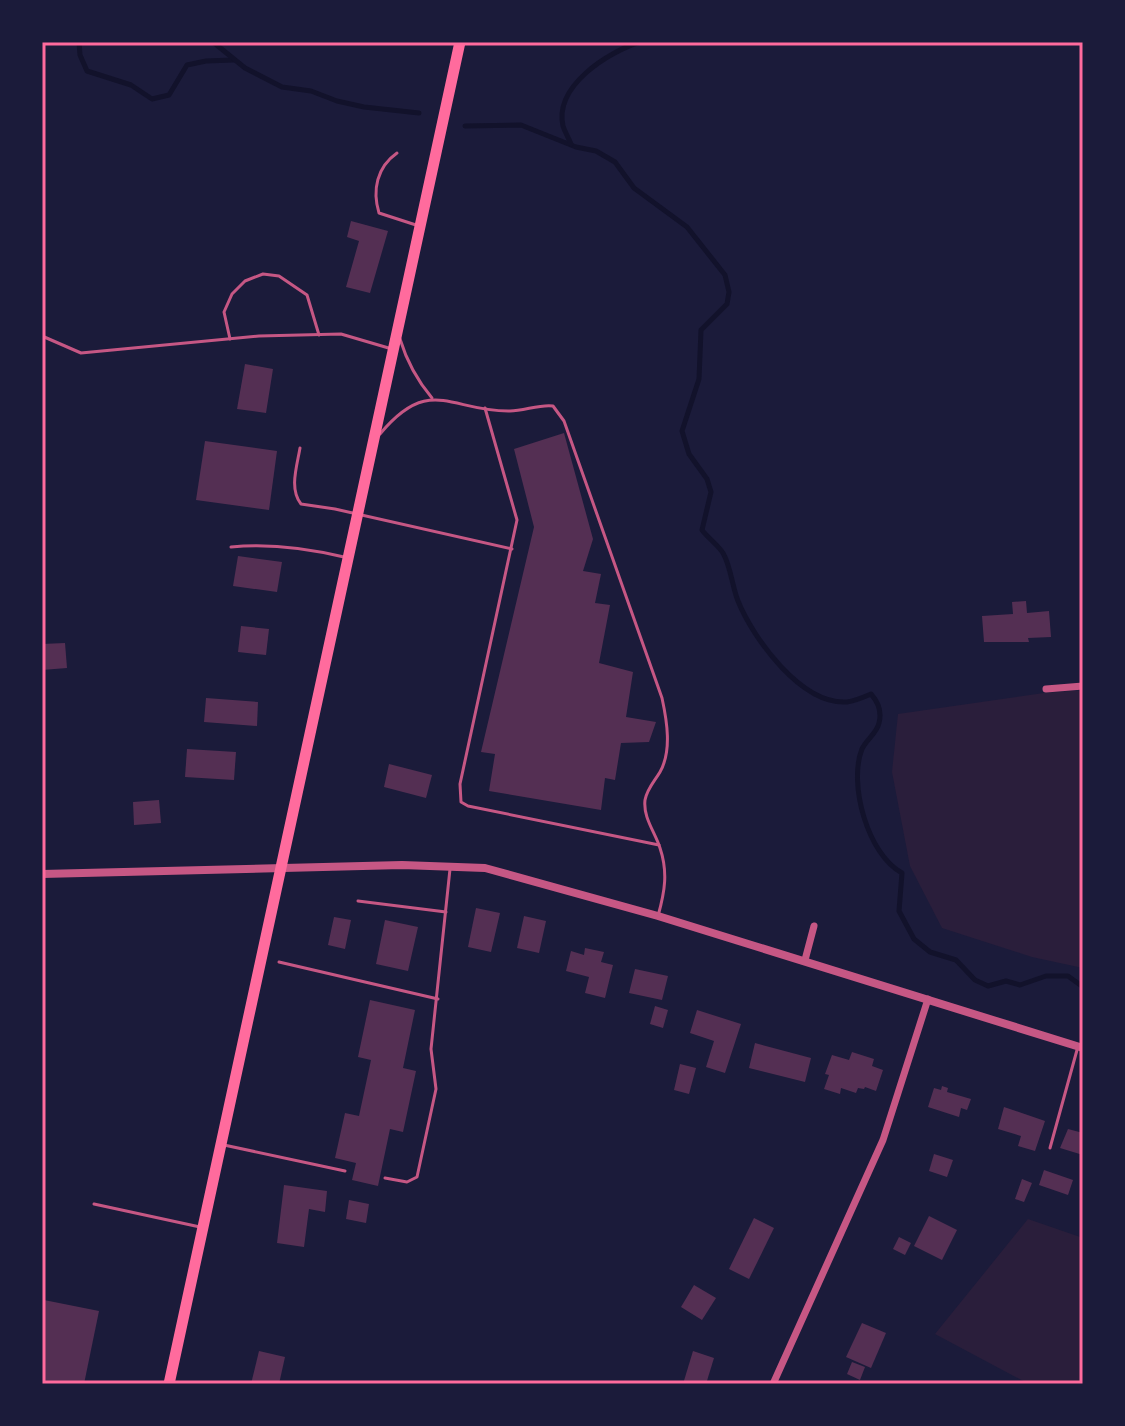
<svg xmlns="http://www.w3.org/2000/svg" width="1125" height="1426" font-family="'Fira Sans Condensed',sans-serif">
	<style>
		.green { fill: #2a1e3b }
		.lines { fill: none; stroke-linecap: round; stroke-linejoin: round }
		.stream { stroke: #12122b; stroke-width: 5 }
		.building { fill: #542f53 }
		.service { stroke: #c65784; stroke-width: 3 }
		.minor { stroke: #c65784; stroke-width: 7 }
		.tertiary { stroke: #c65784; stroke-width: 8 }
		.trunk { stroke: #ff6b9d; stroke-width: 11 }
		.neatline { fill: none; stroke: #ff6b9d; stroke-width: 3 }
	</style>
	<rect width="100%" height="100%" fill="#1b1b3a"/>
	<!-- green -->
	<g class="green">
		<polygon points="1083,690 1083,968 1032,957 942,928 910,866 892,772 898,714 1044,693"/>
		<polygon points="1028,1219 1083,1238 1083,1384 1029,1384 935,1334"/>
	</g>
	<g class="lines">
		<!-- stream -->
		<g class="stream">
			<polyline points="79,42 80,55 87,71 131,85 152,99 169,95 187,65 206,61 233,60"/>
			<polyline points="213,42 245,68 282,87 311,91 337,101 364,107 419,113"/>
			<path d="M465,126L521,125L576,147L596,151L615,162L634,188L687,227L725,275L729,292L727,304L701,330L699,379L682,431L689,454L707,479L711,492L702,530C708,538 718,545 723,553C731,567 732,586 738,601C753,638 801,705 847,702C855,701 864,697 871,694C878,702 882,712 879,723C877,733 866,740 862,749C848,784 868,855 902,873L899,911L914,939L930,952L956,960L975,980L988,986L1006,981L1020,985L1046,976H1068L1083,987"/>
			<path d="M571,144C569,139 565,132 563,126C554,86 608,52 640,42"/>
		</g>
	</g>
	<!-- building -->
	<g class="building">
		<polygon points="351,221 388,231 370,293 346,287 359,241 347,237"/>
		<polygon points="245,364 273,369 266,413 237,409"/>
		<polygon points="564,433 593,539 583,571 601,574 595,603 610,605 599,663 633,672 626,717 656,722 649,742 621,743 615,780 605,778 601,810 489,791 495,754 481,752 534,527 514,449"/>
		<polygon points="205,441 277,451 269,510 196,500"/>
		<polygon points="238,556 282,562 277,592 233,586"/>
		<polygon points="1026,601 1027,613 1049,611 1051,637 1028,638 1029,642 984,642 982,616 1013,614 1012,602"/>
		<polygon points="241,626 269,629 266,655 238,652"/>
		<polygon points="65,643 67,668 42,670 42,644"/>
		<polygon points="206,698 258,702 257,726 204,722"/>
		<polygon points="187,749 236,752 234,780 185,777"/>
		<polygon points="389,764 432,775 426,798 384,787"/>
		<polygon points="159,800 161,823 134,825 133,802"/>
		<polygon points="476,908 500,913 491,952 468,947"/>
		<polygon points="524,916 546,921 539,953 517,948"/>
		<polygon points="334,917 351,920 345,949 328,945"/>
		<polygon points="385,920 418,927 408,971 376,964"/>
		<polygon points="585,948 604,952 601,962 613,965 605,998 585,993 589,977 566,971 571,951 584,955"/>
		<polygon points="635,969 668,976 662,1000 629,993"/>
		<polygon points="370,1000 415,1010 403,1068 416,1071 403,1132 390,1129 378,1186 352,1180 356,1163 335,1158 345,1113 359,1116 371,1060 358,1057"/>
		<polygon points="655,1006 668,1010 663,1028 650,1024"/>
		<polygon points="697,1010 741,1024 725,1073 706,1067 714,1041 690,1033"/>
		<polygon points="755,1043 811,1058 805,1082 749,1068"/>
		<polygon points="852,1052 874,1059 872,1066 883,1070 876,1091 865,1087 864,1089 858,1088 856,1093 841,1088 840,1094 824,1089 829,1075 825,1074 832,1055 849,1060"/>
		<polygon points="680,1064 696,1068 689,1094 674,1090"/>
		<polygon points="942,1086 948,1088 947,1092 971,1099 967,1110 961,1108 959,1117 928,1107 934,1088 941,1090"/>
		<polygon points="1004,1107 1045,1121 1035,1151 1018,1146 1021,1136 998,1129"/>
		<polygon points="1068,1129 1083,1133 1083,1155 1060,1148"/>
		<polygon points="934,1154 953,1160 947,1177 929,1171"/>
		<polygon points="1044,1170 1073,1180 1068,1195 1039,1185"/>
		<polygon points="1022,1179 1032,1183 1024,1202 1015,1199"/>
		<polygon points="284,1185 327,1191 325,1212 309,1209 304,1247 277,1243"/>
		<polygon points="349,1200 369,1204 366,1223 346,1219"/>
		<polygon points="929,1216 957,1230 942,1260 914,1246"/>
		<polygon points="754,1218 774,1228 749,1279 729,1269"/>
		<polygon points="899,1237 911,1243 905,1255 893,1249"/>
		<polygon points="694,1285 716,1298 702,1320 681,1307"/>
		<polygon points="44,1300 99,1311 84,1384 42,1384"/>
		<polygon points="862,1323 886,1333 871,1368 846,1357"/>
		<polygon points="259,1351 285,1357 279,1384 251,1384"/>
		<polygon points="693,1351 714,1358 706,1384 683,1384"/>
		<polygon points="852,1362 865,1367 860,1380 847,1374"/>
	</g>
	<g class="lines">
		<!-- service -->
		<g class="service">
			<path d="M397,153C377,167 372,190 379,213L416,225"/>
			<polyline points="42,336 81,353 259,336 341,334 392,349"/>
			<polyline points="230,339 224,312 232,294 245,281 263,274 279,276 307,295 319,335"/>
			<path d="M400,339C407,362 416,379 432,398"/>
			<polyline points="485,408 517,520 460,784 461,802 468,806 659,845"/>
			<path d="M380,434C430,374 451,412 510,411C524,411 540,404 553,406L564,421L662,698C667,721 672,751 660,772C654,782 647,789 645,800C643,818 655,832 660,848C668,872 665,891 658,916"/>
			<path d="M300,448C297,466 289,489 301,504L335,509L512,549"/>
			<path d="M231,547C270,543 306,548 344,557"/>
			<polyline points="358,901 446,912"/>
			<polyline points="279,962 438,999"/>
			<polyline points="224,1145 345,1171"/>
			<polyline points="1050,1148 1077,1050"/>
			<polyline points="385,1178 407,1182 417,1177 436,1089 431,1049 450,869"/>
			<polyline points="94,1204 200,1227"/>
		</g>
		<!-- minor -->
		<g class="minor">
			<polyline points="1046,689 1083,686"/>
			<polyline points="805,960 814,926"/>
			<polyline points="773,1384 883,1140 928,999"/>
		</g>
		<!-- tertiary -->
		<polyline class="tertiary" points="42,874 402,865 485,868 658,916 1083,1048"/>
		<!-- trunk -->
		<polyline class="trunk" points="169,1384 460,42"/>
	</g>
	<!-- border -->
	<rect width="1125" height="1426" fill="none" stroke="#1b1b3a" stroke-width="88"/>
	<rect x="44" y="44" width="1037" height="1338" class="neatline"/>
</svg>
